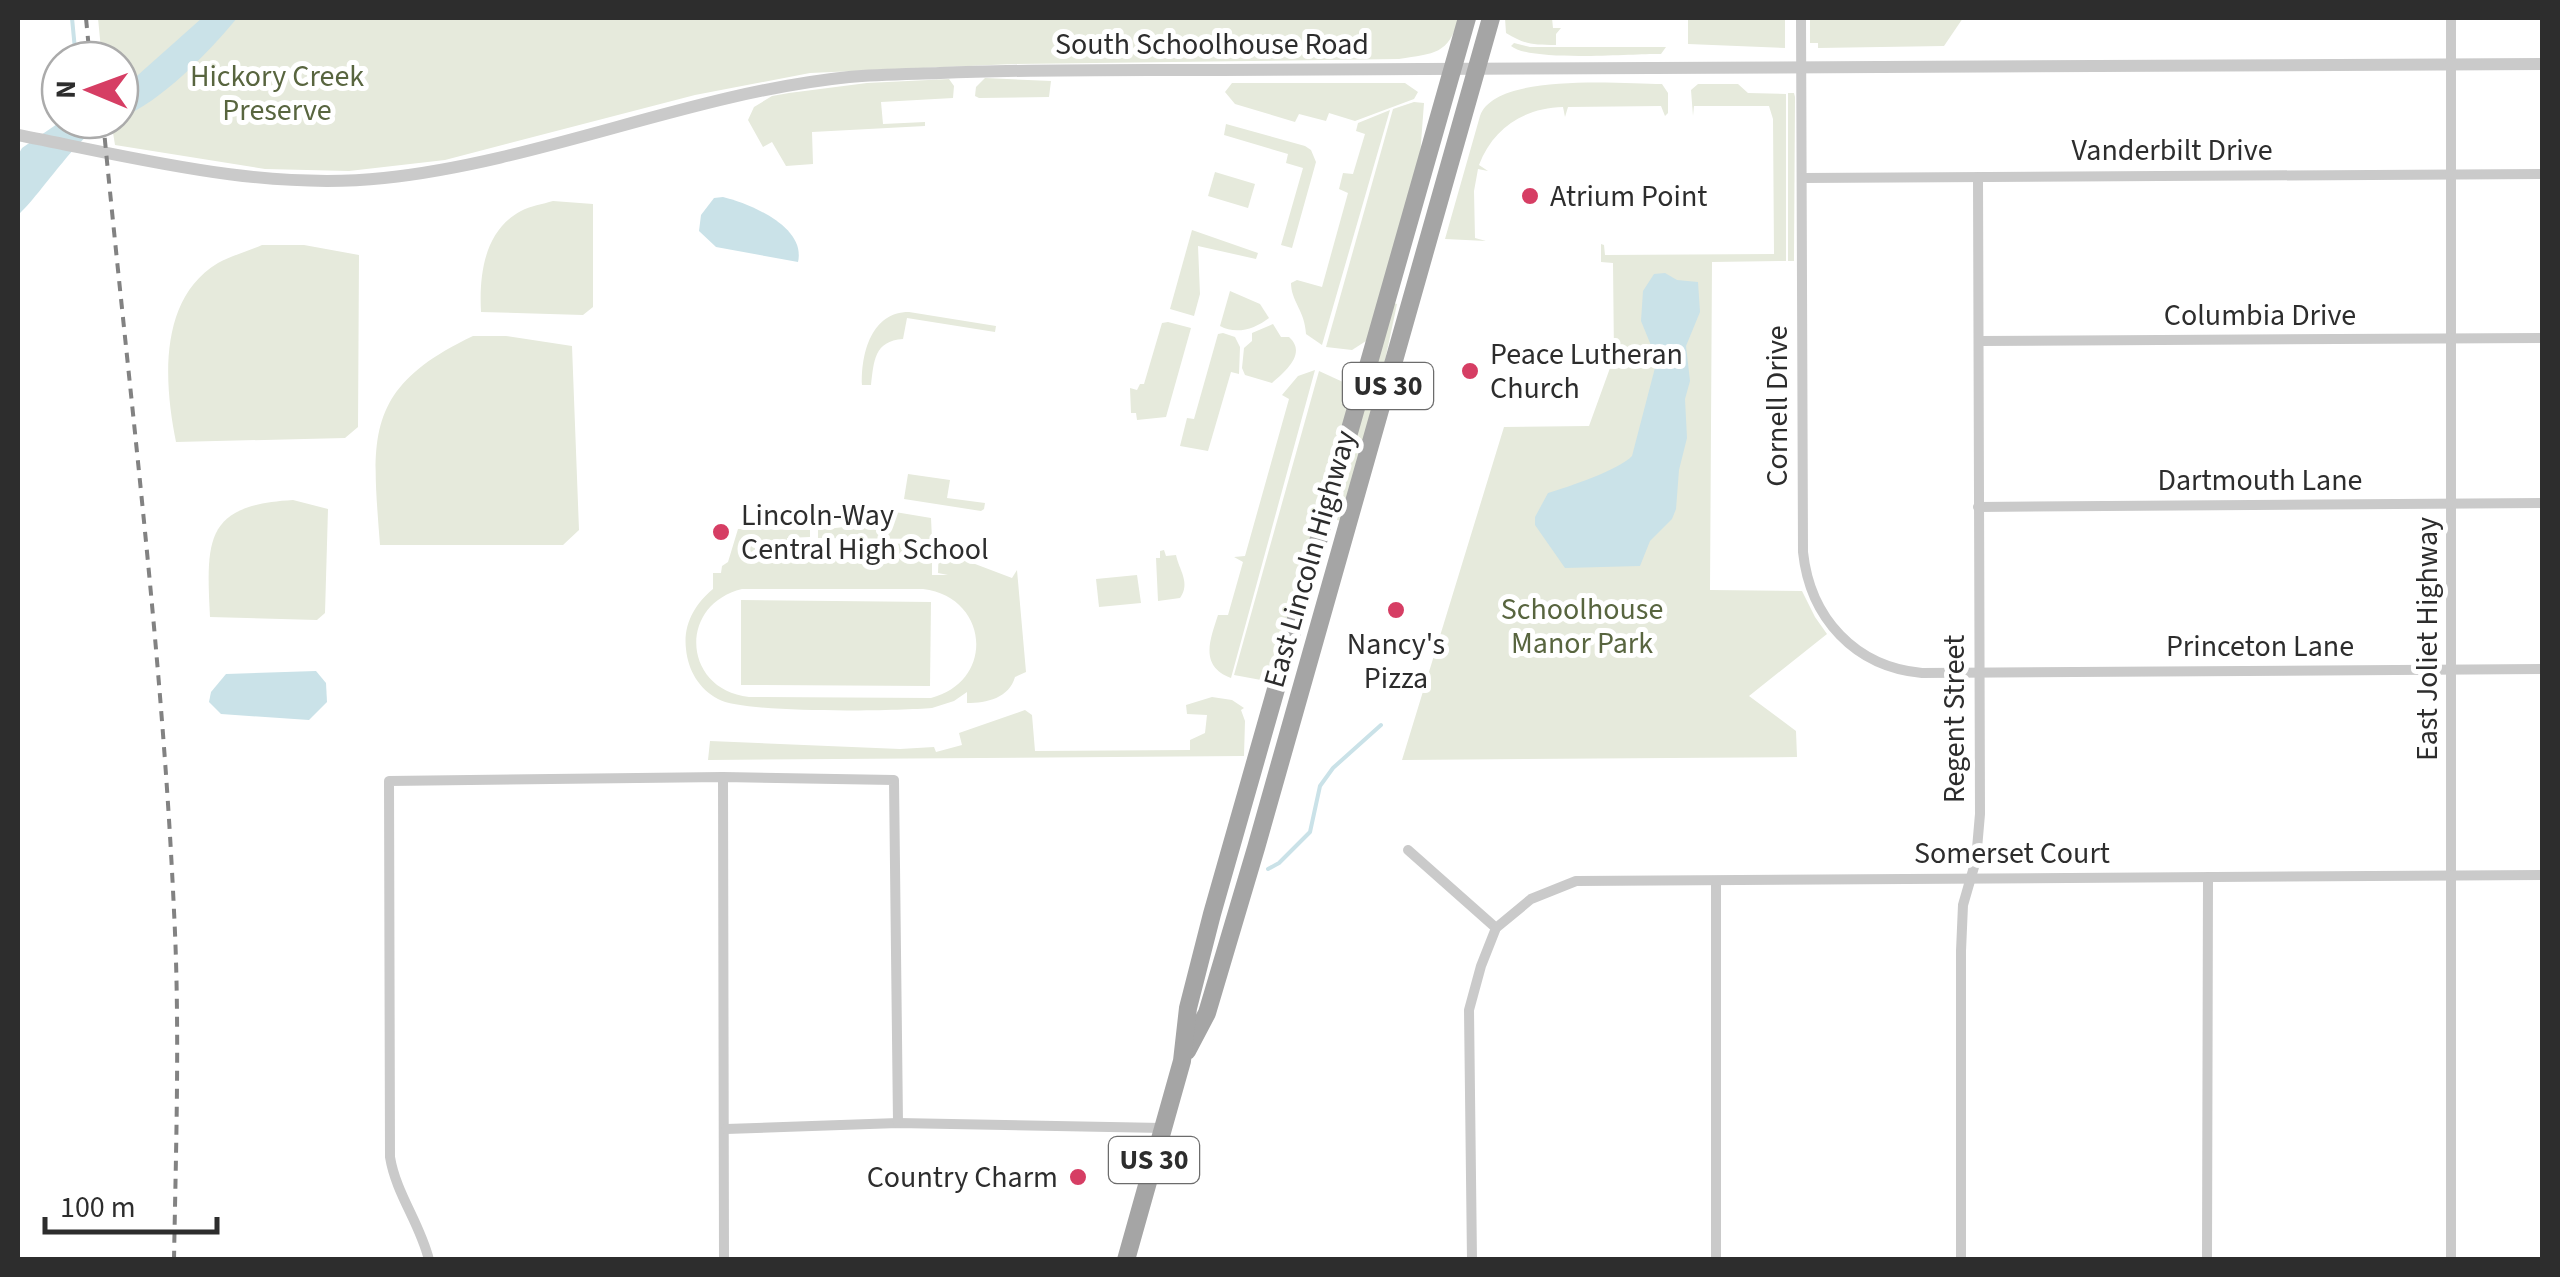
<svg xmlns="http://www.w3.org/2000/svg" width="2560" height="1277" font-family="'Source Sans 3',sans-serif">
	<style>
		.green { fill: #e6eadc; fill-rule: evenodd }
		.water { fill: #cae2e8 }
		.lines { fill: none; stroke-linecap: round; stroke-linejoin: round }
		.stream { stroke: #cae2e8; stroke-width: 4 }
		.minor { stroke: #cacaca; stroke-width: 10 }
		.tertiary { stroke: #cacaca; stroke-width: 12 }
		.primary { stroke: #a5a5a5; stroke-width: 18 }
		.rail { stroke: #828282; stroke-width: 4; stroke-dasharray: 10 8; stroke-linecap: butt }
		.poi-dot { fill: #d63e64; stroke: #fff; stroke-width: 4 }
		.labels { text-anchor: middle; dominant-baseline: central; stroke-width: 10; stroke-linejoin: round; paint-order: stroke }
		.shield { fill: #fff; stroke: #6c6c6c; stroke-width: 2.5 }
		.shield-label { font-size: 28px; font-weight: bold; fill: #2d2d2d }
		.street-label { font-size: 30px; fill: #2d2d2d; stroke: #fff }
		.park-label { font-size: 30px; fill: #58653f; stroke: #fff }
		.poi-label { font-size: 30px; fill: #2d2d2d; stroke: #fff; text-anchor: start }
	</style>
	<rect width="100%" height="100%" fill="#fff"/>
	<!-- green -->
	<g class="green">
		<path d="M98,18H1459C1448,55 1435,53 1399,59L1013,64L810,73L695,95L445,160L349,171L265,169L115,145L111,120H120V60H102Z"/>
		<path d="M1505,18H1552L1553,28H1561L1556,34V45C1532,45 1524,44 1506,33Z"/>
		<polygon points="1688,18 1785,18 1785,48 1688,44"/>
		<polygon points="1810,18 1963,18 1944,46 1818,48 1818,43 1810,43"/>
		<path d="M1514,43L1530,47H1666L1661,54H1656C1626,54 1530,62 1511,46Z"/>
		<polygon points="985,78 1051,81 1049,97 979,98 975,96 976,87"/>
		<polygon points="949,79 954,86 953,98 881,102 883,124 925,122 925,126 812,132 813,164 786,166 772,142 763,147 748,120 754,107 772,96 789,93 867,83"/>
		<polygon points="1232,83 1405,83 1418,92 1414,99 1355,121 1329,113 1326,121 1299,114 1295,122 1235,104 1225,92"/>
		<path d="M1662,84L1668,93V113L1665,116L1661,106L1568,107L1565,117L1563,107C1524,108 1493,128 1479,165L1488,171L1478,169L1474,191L1475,238L1486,241L1445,239L1480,116C1495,72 1622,84 1662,84Z"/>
		<polygon points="1698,84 1738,84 1748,93 1786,94 1786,261 1712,262 1710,590 1802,591 1815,617 1827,634 1749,696 1796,731 1797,757 1402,760 1504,427 1589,426 1614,357 1613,263 1601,262 1601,244 1604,245 1605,255 1774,254 1773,119 1769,106 1694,106 1693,116 1691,90"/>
		<polygon points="1788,93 1794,93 1795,97 1794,261 1788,261"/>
		<polygon points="1414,102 1424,103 1420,156 1370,332 1366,341 1352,350 1326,347 1393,109"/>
		<path d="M1390,110L1322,345L1306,334C1305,311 1291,301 1291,283L1297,280L1322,287L1348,193L1339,189L1343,173L1353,174L1365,134L1356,131L1358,123Z"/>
		<polygon points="1226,124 1305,146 1311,150 1316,162 1292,248 1281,245 1303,168 1286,163 1288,154 1224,135"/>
		<polygon points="1215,172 1255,184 1248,208 1208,196"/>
		<path d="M553,201L593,204V307L583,315L481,312C479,275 484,231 521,211C530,206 543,204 553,201Z"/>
		<polygon points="1192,230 1258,253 1256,259 1198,246 1200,294 1194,316 1170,309"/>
		<path d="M262,245H304L359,255L358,427L345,438L176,442C164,383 158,299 218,263C231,256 248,251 262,245Z"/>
		<path d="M1230,291L1260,304L1269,318C1255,329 1236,335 1220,326Z"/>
		<polygon points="1394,303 1397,304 1380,384 1341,521 1337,520 1353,446"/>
		<path d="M909,312L996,326L995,332L907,318L903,339C874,341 874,361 871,385H862C861,354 871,312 909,312Z"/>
		<polygon points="1168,322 1191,328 1166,417 1137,420 1136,413 1131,413 1130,388 1137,390 1140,384 1144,384 1162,323"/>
		<path d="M1273,324L1281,337H1289C1307,353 1286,371 1272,383L1245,375L1242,368L1244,348L1252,341V333Z"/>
		<polygon points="1223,333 1235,337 1240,347 1239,374 1231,372 1208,451 1180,446 1187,418 1194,419 1218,334"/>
		<path d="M473,336H506L572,346L579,530L563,545H380C372,438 363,388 473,336Z"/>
		<path d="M1315,370L1231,678C1199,666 1210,640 1218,615H1228L1243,562L1234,557L1245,556L1289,399L1282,395L1298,376Z"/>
		<polygon points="1319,371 1343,382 1350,399 1273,670 1261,680 1234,675"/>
		<polygon points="908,474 950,480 947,498 985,503 984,509 981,511 904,499"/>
		<path d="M293,500L328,509L325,613L317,620L210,617C206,539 205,505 293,500Z"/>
		<polygon points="883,510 931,518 932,539 818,538 818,530 853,526"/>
		<path d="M738,529L810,530V537L787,538V560H885L886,544L932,543V575H948L938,573L939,544L954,556L1012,578L1017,570L1026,672L1015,677C1009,698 987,703 967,703V692L954,701L932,708C895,711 744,714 718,699C699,689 688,670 686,649C683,624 695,604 713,589V573H721L722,566L728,562ZM742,589H923C989,597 996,681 931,698L749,697C683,690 677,605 742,589Z"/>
		<path d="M1164,550L1166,556L1176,555C1179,570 1191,583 1180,598L1158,601L1156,558H1160V551Z"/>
		<polygon points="1137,575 1141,603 1099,607 1096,579"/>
		<polygon points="741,600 931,602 930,686 741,685"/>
		<polygon points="1212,697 1232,700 1244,708 1241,710 1245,721 1244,756 708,760 710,741 900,749 934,747 936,752 962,745 959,733 1025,710 1032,715 1035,751 1190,750 1190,740 1205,733 1207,715 1187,714 1186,705"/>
	</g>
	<!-- water -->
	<g class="water">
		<path d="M202,18H237C209,52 161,102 120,118V91Z"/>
		<path d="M63,120H112C83,126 42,194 18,215V155L22,148Z"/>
		<path d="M723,197C751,204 806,227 798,262L716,247L699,231L701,215L714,198Z"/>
		<path d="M1665,273L1677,280L1698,282L1700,312L1686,346L1690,381L1685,399L1687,438L1679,470L1676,509L1672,519L1650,541L1640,566L1565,568L1535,525V517L1548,493C1568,487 1619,470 1632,456L1657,360L1641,321L1643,291L1654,274Z"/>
		<polygon points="316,671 326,683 327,702 309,720 221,714 209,702 211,692 226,674"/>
	</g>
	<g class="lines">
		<!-- stream -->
		<g class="stream">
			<polyline points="72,18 76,60"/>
			<polyline points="1268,869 1279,863 1310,832 1320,786 1333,768 1381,725"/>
		</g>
		<!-- minor -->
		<g class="minor">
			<path d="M1801,18L1803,552C1810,618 1855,667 1922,673L2542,669"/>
			<polyline points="2451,18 2451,1260"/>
			<polyline points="1802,178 2542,174"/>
			<polyline points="1979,341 2542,338"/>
			<polyline points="1978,507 2542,503"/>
			<polyline points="723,777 724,1260"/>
			<polyline points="1408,850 1496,928"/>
			<polyline points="1716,882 1716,1260"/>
			<polyline points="726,1129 898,1123 1163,1128"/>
			<path d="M429,1260C420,1223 396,1194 390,1157L389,781L723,777L894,780L898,1123"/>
			<polyline points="1472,1260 1469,1010 1481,966 1496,928 1531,899 1576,881 2542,875"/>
			<polyline points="1961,1260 1961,951 1963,905 1976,860 1980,814 1978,177"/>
			<polyline points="2207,1260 2208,877"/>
		</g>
		<!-- tertiary -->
		<path class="tertiary" d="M18,135C137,158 261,191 384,178C542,161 691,93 849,77C879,74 910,74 940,73C1033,69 1126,70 1220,70L2542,64"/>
		<!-- primary -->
		<g class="primary">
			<polyline points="1187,1051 1207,1013 1256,848 1491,18"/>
			<polyline points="1126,1260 1182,1061 1188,1008 1212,914 1467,18"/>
		</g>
		<!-- rail -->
		<g class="rail">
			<polyline points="86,18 90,60"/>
			<path d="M103,120C128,383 162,647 174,911C180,1027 176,1144 174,1260"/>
		</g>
	</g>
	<!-- markers -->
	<g class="poi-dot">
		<circle cx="1530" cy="196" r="10"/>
		<circle cx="1470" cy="371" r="10"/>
		<circle cx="721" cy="532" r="10"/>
		<circle cx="1396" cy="610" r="10"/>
		<circle cx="1078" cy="1177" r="10"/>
	</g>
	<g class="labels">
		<!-- shield labels -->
		<g class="shield">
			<rect x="1343" y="363" width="90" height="46" rx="8"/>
			<rect x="1109" y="1137" width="90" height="46" rx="8"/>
		</g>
		<g class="shield-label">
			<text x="1388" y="386">US 30</text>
			<text x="1154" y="1160">US 30</text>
		</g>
		<!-- street labels -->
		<g class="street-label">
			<text x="1212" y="44">South Schoolhouse Road</text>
			<text x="2172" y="150">Vanderbilt Drive</text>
			<text x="2260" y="315">Columbia Drive</text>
			<text transform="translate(1777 406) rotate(-90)">Cornell Drive</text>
			<text x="2260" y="480">Dartmouth Lane</text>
			<text transform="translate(1310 559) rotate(-74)">East Lincoln Highway</text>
			<text transform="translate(2427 639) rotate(-90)">East Joliet Highway</text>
			<text x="2260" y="646">Princeton Lane</text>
			<text transform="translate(1954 719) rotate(-90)">Regent Street</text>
			<text x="2012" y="853">Somerset Court</text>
		</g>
		<!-- park labels -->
		<g class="park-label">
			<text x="277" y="76">Hickory Creek<tspan x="277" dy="34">Preserve</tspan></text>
			<text x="1582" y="609">Schoolhouse<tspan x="1582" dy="34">Manor Park</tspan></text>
		</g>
		<!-- poi labels -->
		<g class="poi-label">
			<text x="1550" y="196">Atrium Point</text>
			<text x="1490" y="354">Peace Lutheran<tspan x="1490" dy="34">Church</tspan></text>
			<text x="741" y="515">Lincoln-Way<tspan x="741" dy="34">Central High School</tspan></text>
			<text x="1396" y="644" text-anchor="middle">Nancy's<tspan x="1396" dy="34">Pizza</tspan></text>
			<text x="1058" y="1177" text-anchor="end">Country Charm</text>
		</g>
	</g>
	<!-- border -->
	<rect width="2560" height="1277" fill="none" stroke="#2d2d2d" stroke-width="40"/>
	<!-- north arrow -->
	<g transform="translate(90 90) rotate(271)"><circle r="48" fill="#ffffff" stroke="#ababab" stroke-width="2.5"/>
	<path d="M0-8L18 38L0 25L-18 38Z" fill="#d63e64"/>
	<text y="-15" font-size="28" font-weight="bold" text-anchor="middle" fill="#2d2d2d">N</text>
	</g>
	<!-- scale -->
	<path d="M45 1217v15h172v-15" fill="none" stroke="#2d2d2d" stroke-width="5"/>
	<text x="60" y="1217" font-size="30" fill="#2d2d2d" stroke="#ffffff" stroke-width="8" paint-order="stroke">100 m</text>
</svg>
